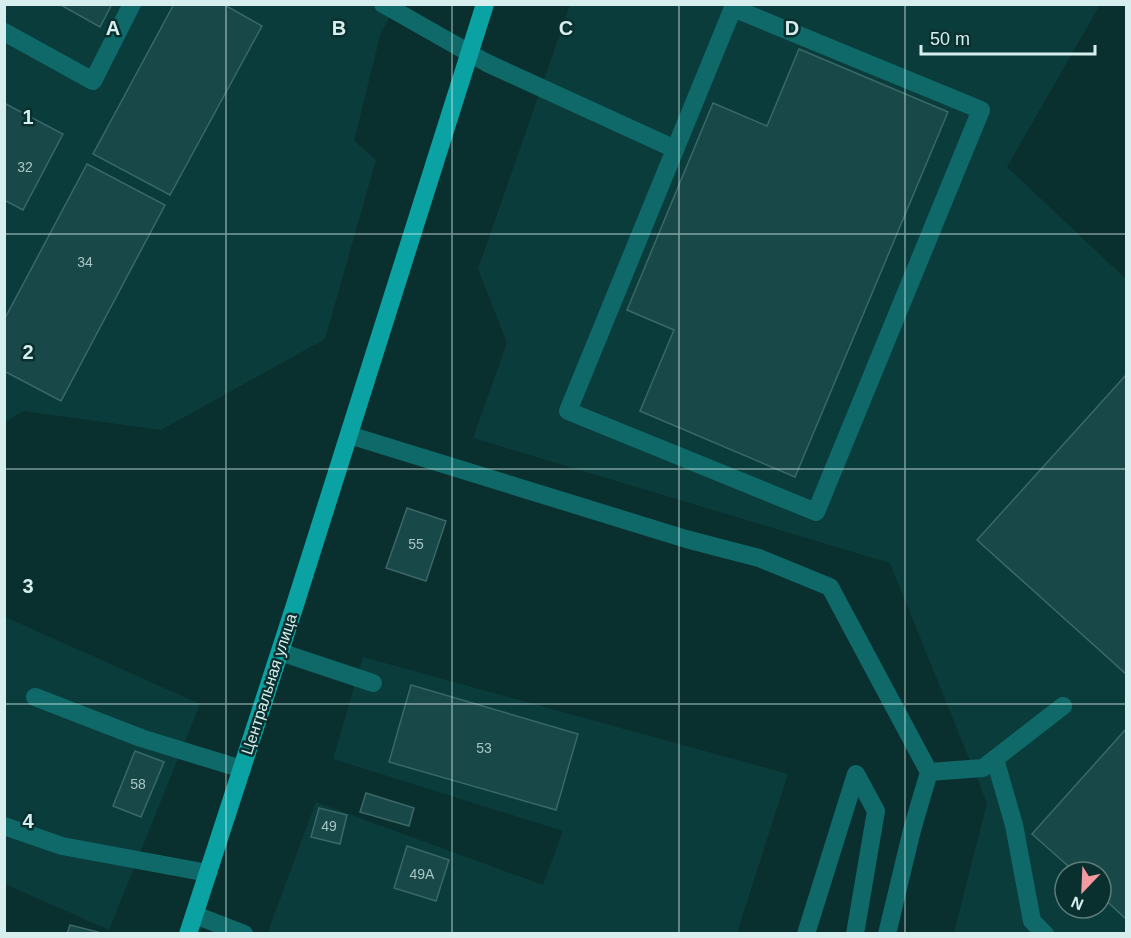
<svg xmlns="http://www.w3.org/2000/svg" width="1131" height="938" font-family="Arial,sans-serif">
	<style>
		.built { fill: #0b3c3c; fill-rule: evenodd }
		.building { fill: #194848; stroke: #3a6868; stroke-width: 1.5 }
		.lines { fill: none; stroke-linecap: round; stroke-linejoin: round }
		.minor { stroke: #0f6969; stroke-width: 18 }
		.major { stroke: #0aa2a2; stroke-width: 18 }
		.grid { fill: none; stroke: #d6efee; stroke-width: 1.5; stroke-opacity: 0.55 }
		.labels { text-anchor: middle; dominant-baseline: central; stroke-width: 5; stroke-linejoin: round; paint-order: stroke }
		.number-label { font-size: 14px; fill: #a7c5c4 }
		.street-label { font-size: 16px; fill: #d6efee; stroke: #0a2f2f }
		.grid-label { font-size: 20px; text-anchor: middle; font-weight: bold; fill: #d6efee; stroke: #0a2f2f; stroke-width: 5; stroke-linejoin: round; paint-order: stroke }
	</style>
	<rect width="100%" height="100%" fill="#0a2f2f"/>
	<!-- built -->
	<g class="built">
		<polygon points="5,5 397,5 381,32 354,141 376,160 325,339 161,430 23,411 5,422"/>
		<path d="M570,5H1100L1007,167L1126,279V933H954L987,803L890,563L473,438L507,343L478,269ZM1065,872H1101V908H1065Z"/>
		<polygon points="5,617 200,704 109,930 5,884"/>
		<polygon points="363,657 788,774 737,933 267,934 316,802 543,885 563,831 333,759"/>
	</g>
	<!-- building -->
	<g class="building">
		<polygon points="59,4 112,4 100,27"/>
		<polygon points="174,4 223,4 262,26 170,195 93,154"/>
		<polygon points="799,49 948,112 795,477 640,411 674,330 627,310 713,103 767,126"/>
		<polygon points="4,103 63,134 23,210 4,200"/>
		<polygon points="87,164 165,205 61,401 4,371 4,320"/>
		<polygon points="1126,375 1126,674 977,540"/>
		<polygon points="407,508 446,521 426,581 386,568"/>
		<polygon points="411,685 578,734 556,810 389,762"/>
		<polygon points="1126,729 1126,919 1101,896 1101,872 1075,872 1032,834"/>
		<polygon points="135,751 164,762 141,817 113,806"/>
		<polygon points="366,793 414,808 409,826 360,812"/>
		<polygon points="319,808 347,815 340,844 311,837"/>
		<polygon points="407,846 449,860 436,901 394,888"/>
		<polygon points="70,925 98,932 98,934 67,934"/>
	</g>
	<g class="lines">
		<!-- minor -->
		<g class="minor">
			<polyline points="383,4 487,63 675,149"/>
			<polygon points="733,8 981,110 816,512 568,411"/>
			<polyline points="4,32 93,81 132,4"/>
			<polyline points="349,435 686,539 759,558 830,587 929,772 912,830 887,934"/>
			<polyline points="280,652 373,683"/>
			<polyline points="35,697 141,738 242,769"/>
			<polyline points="995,759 1014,825 1032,921 1045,934"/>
			<polyline points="929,772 983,768 1063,706"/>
			<polyline points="4,826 62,846 208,873"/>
			<polyline points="195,915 244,934"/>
			<polyline points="806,934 856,774 876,811 855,934"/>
		</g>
		<!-- major -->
		<polyline class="major" points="188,934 294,608 485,4"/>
	</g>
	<!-- grid -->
	<path class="grid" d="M226,4V934M452,4V934M679,4V934M905,4V934M4,234H1126M4,469H1126M4,704H1126"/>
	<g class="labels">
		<!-- number labels -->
		<g class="number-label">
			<text x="25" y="167">32</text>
			<text x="85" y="262">34</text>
			<text x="416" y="544">55</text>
			<text x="484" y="748">53</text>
			<text x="138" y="784">58</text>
			<text x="329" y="826">49</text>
			<text x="422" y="874">49А</text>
		</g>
		<!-- street labels -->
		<g class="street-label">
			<text transform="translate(269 684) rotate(-72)">Центральная улица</text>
		</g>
	</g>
	<g class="grid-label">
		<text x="113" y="35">A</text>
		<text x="339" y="35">B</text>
		<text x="566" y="35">C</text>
		<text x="792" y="35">D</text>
		<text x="28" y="124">1</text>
		<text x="28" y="359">2</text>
		<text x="28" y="593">3</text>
		<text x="28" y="828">4</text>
	</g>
	<!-- border -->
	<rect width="1131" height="938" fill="none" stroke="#d6efee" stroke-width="12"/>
	<!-- north arrow -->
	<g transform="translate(1083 890) rotate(203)"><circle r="28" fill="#0a2f2f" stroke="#5c7c7b" stroke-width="1.5"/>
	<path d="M0-4.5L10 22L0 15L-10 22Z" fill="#f49aa1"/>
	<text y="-9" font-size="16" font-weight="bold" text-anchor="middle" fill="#d6efee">N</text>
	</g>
	<!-- scale -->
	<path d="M921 45v9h174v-9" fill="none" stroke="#d6efee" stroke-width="3"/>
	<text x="930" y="45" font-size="18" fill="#d6efee" stroke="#0a2f2f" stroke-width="4.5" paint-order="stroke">50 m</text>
</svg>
